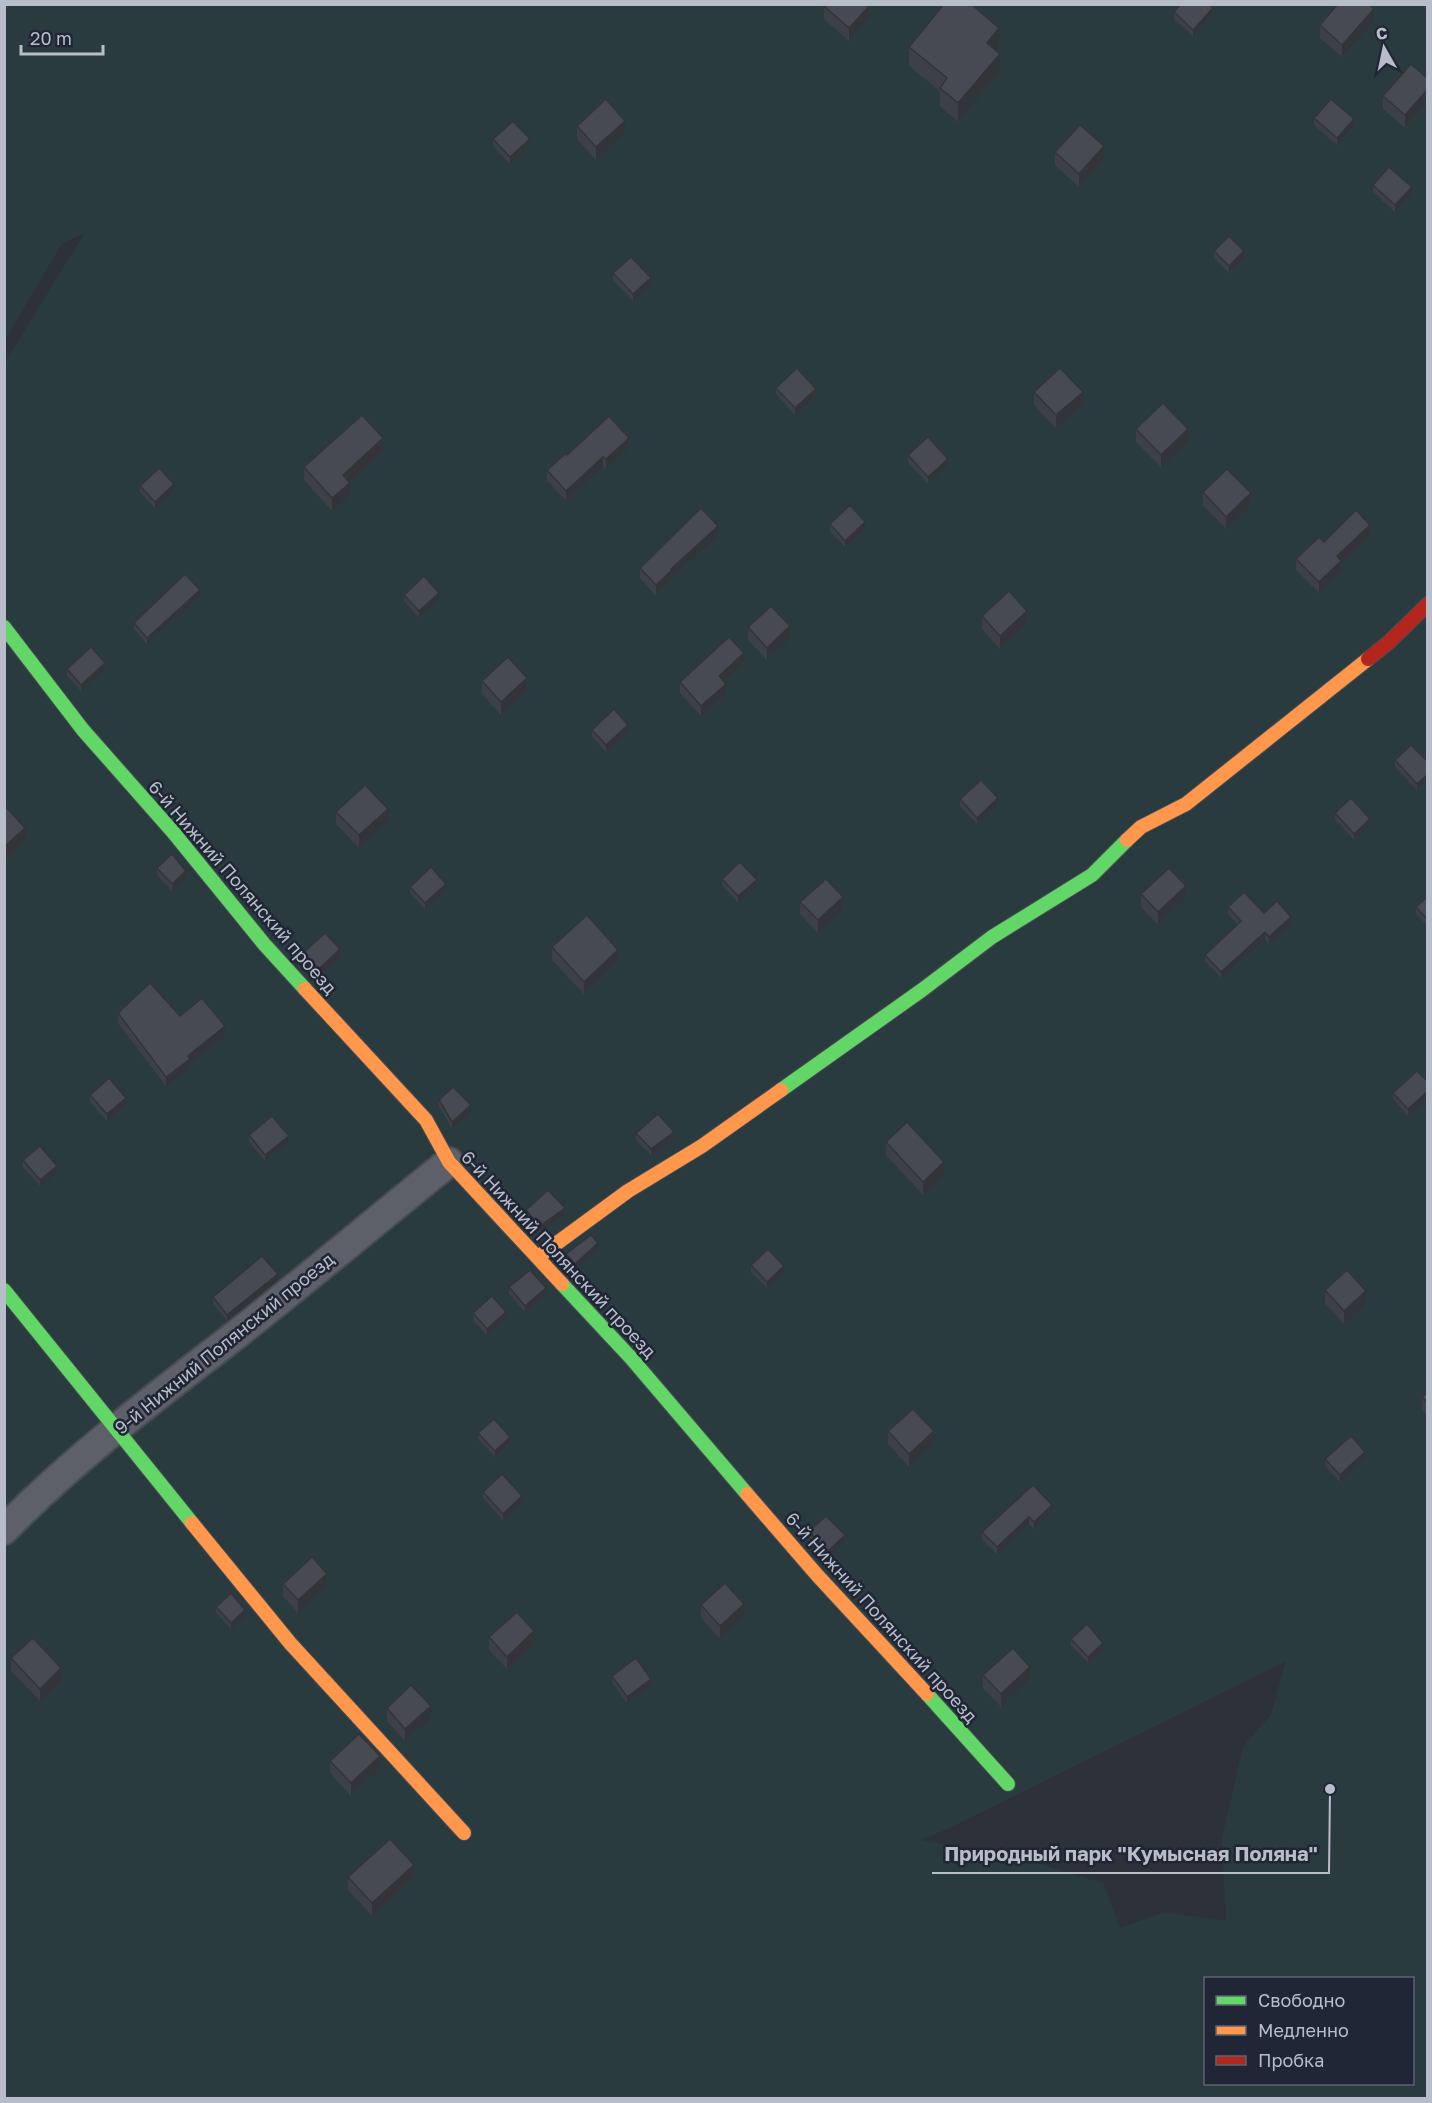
<svg xmlns="http://www.w3.org/2000/svg" width="1432" height="2103" font-family="'Golos Text',sans-serif">
	<style>
		.green { fill: #2a3b40; fill-rule: evenodd }
		.lines { fill: none; stroke-linecap: round; stroke-linejoin: round }
		.street-casing { stroke: #494c52; stroke-width: 32 }
		.fast-casing { stroke: #494c52; stroke-width: 16 }
		.slow-casing { stroke: #494c52; stroke-width: 16 }
		.jam-casing { stroke: #494c52; stroke-width: 16 }
		.street { stroke: #5d6068; stroke-width: 28 }
		.fast { stroke: #63d668; stroke-width: 14 }
		.slow { stroke: #ff974d; stroke-width: 14 }
		.jam { stroke: #b3261e; stroke-width: 14 }
		.wall { fill: #3d4047 }
		.shaded-wall { fill: #323439 }
		.building { fill: #474a52; stroke: #323439; stroke-width: 1.5 }
		.labels { text-anchor: middle; dominant-baseline: central; stroke-width: 5; stroke-linejoin: round; paint-order: stroke }
		.street-label { font-size: 18px; fill: #b8bdca; stroke: #202635 }
		.leader { fill: none; stroke: #b8bdca; stroke-width: 2 }
		.callout-dot { fill: #b8bdca; stroke: #202635; stroke-width: 2 }
		.callout-label { font-size: 20px; text-anchor: middle; font-weight: bold; fill: #b8bdca; stroke: #202635; stroke-width: 5; stroke-linejoin: round; paint-order: stroke }
	</style>
	<rect width="100%" height="100%" fill="#2d313a"/>
	<!-- green -->
	<path class="green" d="M5,5H1427V2098H5L4,364L84,234L62,243L5,340ZM1286,1661L1271,1715L1243,1746L1222,1839L1226,1921L1164,1912L1120,1928L1103,1883L1031,1861L920,1840L950,1828ZM1206,1978H1412V2084H1206Z"/>
	<g class="lines">
		<!-- street casing -->
		<g class="street-casing">
			<path id="street" d="M4,1530C75,1457 157,1396 237,1334C308,1278 378,1219 449,1162"/>
		</g>
		<!-- fast casing -->
		<g class="fast-casing">
			<g id="fast">
				<polyline points="4,627 83,730 173,832 264,944 305,989"/>
				<polyline points="781,1090 922,990 992,937 1092,875 1127,840"/>
				<polyline points="562,1284 631,1358 747,1494"/>
				<polyline points="4,1290 192,1523"/>
				<polyline points="927,1694 1008,1784"/>
			</g>
		</g>
		<!-- slow casing -->
		<g class="slow-casing">
			<g id="slow">
				<polyline points="1127,840 1141,827 1186,804 1368,659"/>
				<polyline points="305,989 426,1120 449,1162 562,1284"/>
				<polyline points="538,1257 628,1191 702,1146 781,1090"/>
				<polyline points="747,1494 817,1575 927,1694"/>
				<polyline points="192,1523 290,1643 464,1833"/>
			</g>
		</g>
		<!-- jam casing -->
		<g class="jam-casing">
			<polyline id="jam" points="1368,659 1389,642 1428,604"/>
		</g>
		<!-- street -->
		<use href="#street" class="street"/>
		<!-- fast -->
		<use href="#fast" class="fast"/>
		<!-- slow -->
		<use href="#slow" class="slow"/>
		<!-- jam -->
		<use href="#jam" class="jam"/>
	</g>
	<!-- wall -->
	<g class="wall">
		<polygon points="824,6 869,19 849,41 824,19"/>
		<polygon points="1174,12 1213,14 1193,36 1174,19"/>
		<polygon points="1374,22 1342,57 1320,38 1320,25"/>
		<polygon points="909,47 999,47 996,51 1000,73 958,122 940,106 940,91 909,66"/>
		<polygon points="1428,79 1428,102 1405,128 1383,109 1383,96"/>
		<polygon points="1314,118 1354,126 1337,145 1314,125"/>
		<polygon points="577,126 625,133 596,160 577,139"/>
		<polygon points="493,139 530,145 510,164 493,146"/>
		<polygon points="1055,152 1104,159 1079,187 1055,165"/>
		<polygon points="1373,185 1412,193 1395,212 1373,192"/>
		<polygon points="1214,251 1244,258 1229,273 1214,258"/>
		<polygon points="613,273 651,284 633,301 613,280"/>
		<polygon points="776,388 816,395 795,415 776,394"/>
		<polygon points="1034,392 1083,404 1056,428 1034,405"/>
		<polygon points="1136,429 1188,442 1161,467 1136,442"/>
		<polygon points="629,448 606,469 603,467 566,501 547,480 547,470 567,455"/>
		<polygon points="383,451 349,482 350,495 332,511 304,480 304,467"/>
		<polygon points="908,455 948,465 928,484 908,462"/>
		<polygon points="140,486 174,491 155,508 140,492"/>
		<polygon points="1203,492 1251,506 1226,529 1203,505"/>
		<polygon points="830,524 865,529 845,547 830,531"/>
		<polygon points="1370,536 1341,564 1341,572 1319,593 1296,570 1296,559 1324,542"/>
		<polygon points="718,537 672,578 672,580 656,596 640,578 640,568"/>
		<polygon points="404,595 439,599 419,618 404,601"/>
		<polygon points="200,596 147,644 134,629 134,623"/>
		<polygon points="982,616 1027,624 1000,649 982,629"/>
		<polygon points="748,627 790,639 767,660 748,640"/>
		<polygon points="744,664 724,682 726,694 701,716 680,693 680,682"/>
		<polygon points="67,669 105,669 81,691 67,676"/>
		<polygon points="482,681 527,690 501,715 482,694"/>
		<polygon points="592,730 628,731 606,752 592,736"/>
		<polygon points="1395,760 1428,762 1428,781 1417,790 1395,767"/>
		<polygon points="960,799 998,805 977,824 960,806"/>
		<polygon points="336,812 388,822 359,848 336,824"/>
		<polygon points="1335,813 1370,826 1354,840 1335,819"/>
		<polygon points="157,868 186,878 172,891 157,875"/>
		<polygon points="722,879 757,886 738,903 722,885"/>
		<polygon points="410,887 446,890 425,909 410,893"/>
		<polygon points="1141,894 1186,899 1158,925 1141,907"/>
		<polygon points="1428,896 1428,926 1416,914 1416,907"/>
		<polygon points="800,902 843,910 818,933 800,914"/>
		<polygon points="1228,907 1264,913 1291,924 1269,944 1265,939 1221,978 1205,961 1205,955 1237,924 1228,914"/>
		<polygon points="552,947 618,962 584,994 552,960"/>
		<polygon points="303,953 340,956 319,976 303,959"/>
		<polygon points="118,1013 180,1016 225,1036 190,1064 190,1069 166,1086 118,1023"/>
		<polygon points="1428,1082 1428,1098 1408,1116 1393,1099 1393,1093"/>
		<polygon points="90,1095 126,1104 107,1121 90,1102"/>
		<polygon points="439,1100 471,1112 452,1129 439,1106"/>
		<polygon points="636,1133 674,1139 651,1155 636,1140"/>
		<polygon points="249,1135 289,1142 265,1161 249,1142"/>
		<polygon points="886,1142 944,1175 923,1195 886,1155"/>
		<polygon points="23,1160 57,1173 40,1186 23,1167"/>
		<polygon points="526,1210 565,1214 540,1232 526,1217"/>
		<polygon points="598,1249 575,1271 566,1260 566,1254"/>
		<polygon points="751,1265 784,1273 767,1288 751,1272"/>
		<polygon points="278,1280 227,1321 213,1303 213,1297"/>
		<polygon points="509,1287 546,1294 525,1312 509,1294"/>
		<polygon points="1325,1290 1366,1304 1344,1324 1325,1303"/>
		<polygon points="473,1313 506,1318 487,1335 473,1320"/>
		<polygon points="1428,1392 1428,1416 1422,1410 1422,1397"/>
		<polygon points="888,1431 934,1444 909,1467 888,1444"/>
		<polygon points="478,1433 510,1443 495,1457 478,1439"/>
		<polygon points="1365,1458 1340,1482 1325,1466 1325,1459"/>
		<polygon points="1033,1485 1052,1512 1034,1529 1029,1524 997,1554 982,1539 982,1532"/>
		<polygon points="483,1492 522,1503 503,1520 483,1498"/>
		<polygon points="809,1531 845,1542 827,1558 809,1537"/>
		<polygon points="283,1584 327,1587 298,1613 283,1596"/>
		<polygon points="701,1605 744,1617 720,1639 701,1618"/>
		<polygon points="216,1607 245,1617 231,1629 216,1613"/>
		<polygon points="489,1637 534,1644 507,1669 489,1650"/>
		<polygon points="1071,1639 1103,1649 1088,1663 1071,1645"/>
		<polygon points="11,1658 61,1681 40,1701 11,1671"/>
		<polygon points="983,1675 1030,1679 1001,1707 983,1688"/>
		<polygon points="612,1676 651,1685 627,1703 612,1682"/>
		<polygon points="387,1708 431,1719 405,1741 387,1721"/>
		<polygon points="330,1761 380,1769 351,1796 330,1773"/>
		<polygon points="348,1877 414,1877 372,1916 348,1890"/>
	</g>
	<!-- shaded-wall -->
	<g class="shaded-wall">
		<polygon points="869,6 869,19 849,41 849,28"/>
		<polygon points="1213,8 1213,14 1193,36 1193,30"/>
		<polygon points="1374,9 1374,22 1342,57 1342,45"/>
		<polygon points="999,28 999,47 987,62 987,43"/>
		<polygon points="1000,54 1000,73 958,122 958,103"/>
		<polygon points="1428,89 1428,102 1405,128 1405,115"/>
		<polygon points="1354,119 1354,126 1337,145 1337,138"/>
		<polygon points="625,121 625,133 596,160 596,147"/>
		<polygon points="530,139 530,145 510,164 510,157"/>
		<polygon points="1104,146 1104,159 1079,187 1079,174"/>
		<polygon points="1412,187 1412,193 1395,212 1395,205"/>
		<polygon points="1244,251 1244,258 1229,273 1229,266"/>
		<polygon points="651,278 651,284 633,301 633,294"/>
		<polygon points="816,389 816,395 795,415 795,408"/>
		<polygon points="1083,392 1083,404 1056,428 1056,415"/>
		<polygon points="1188,429 1188,442 1161,467 1161,455"/>
		<polygon points="383,438 383,451 343,488 343,475"/>
		<polygon points="629,438 629,448 606,469 606,459"/>
		<polygon points="603,457 603,467 566,501 566,491"/>
		<polygon points="948,459 948,465 928,484 928,477"/>
		<polygon points="350,483 350,495 332,511 332,498"/>
		<polygon points="174,484 174,491 155,508 155,502"/>
		<polygon points="1251,493 1251,506 1226,529 1226,517"/>
		<polygon points="865,522 865,529 845,547 845,541"/>
		<polygon points="1370,525 1370,536 1341,564 1341,572 1319,593 1319,582 1337,556"/>
		<polygon points="718,526 718,537 672,578 672,580 656,596 656,585 671,569"/>
		<polygon points="200,590 200,596 147,644 147,638"/>
		<polygon points="439,593 439,599 419,618 419,611"/>
		<polygon points="1027,611 1027,624 1000,649 1000,636"/>
		<polygon points="790,626 790,639 767,660 767,648"/>
		<polygon points="744,653 744,664 719,686 719,676"/>
		<polygon points="105,663 105,669 81,691 81,685"/>
		<polygon points="527,678 527,690 501,715 501,702"/>
		<polygon points="726,684 726,694 701,716 701,706"/>
		<polygon points="628,725 628,731 606,752 606,745"/>
		<polygon points="1428,774 1428,781 1417,790 1417,784"/>
		<polygon points="998,798 998,805 977,824 977,818"/>
		<polygon points="388,809 388,822 359,848 359,835"/>
		<polygon points="1370,819 1370,826 1354,840 1354,834"/>
		<polygon points="25,828 25,841 4,860 4,847"/>
		<polygon points="186,871 186,878 172,891 172,884"/>
		<polygon points="757,880 757,886 738,903 738,896"/>
		<polygon points="446,884 446,890 425,909 425,903"/>
		<polygon points="1186,886 1186,899 1158,925 1158,912"/>
		<polygon points="843,897 843,910 818,933 818,920"/>
		<polygon points="1291,917 1291,924 1269,944 1269,937"/>
		<polygon points="1265,932 1265,939 1221,978 1221,972"/>
		<polygon points="340,949 340,956 319,976 319,969"/>
		<polygon points="618,950 618,962 584,994 584,982"/>
		<polygon points="225,1026 225,1036 190,1064 190,1069 166,1086 166,1077 188,1056"/>
		<polygon points="1428,1091 1428,1098 1408,1116 1408,1109"/>
		<polygon points="126,1098 126,1104 107,1121 107,1114"/>
		<polygon points="471,1105 471,1112 452,1129 452,1122"/>
		<polygon points="674,1132 674,1139 651,1155 651,1149"/>
		<polygon points="289,1136 289,1142 265,1161 265,1155"/>
		<polygon points="944,1162 944,1175 923,1195 923,1182"/>
		<polygon points="57,1166 57,1173 40,1186 40,1180"/>
		<polygon points="565,1208 565,1214 540,1232 540,1226"/>
		<polygon points="598,1243 598,1249 575,1271 575,1264"/>
		<polygon points="784,1266 784,1273 767,1288 767,1282"/>
		<polygon points="278,1274 278,1280 227,1321 227,1315"/>
		<polygon points="546,1288 546,1294 525,1312 525,1306"/>
		<polygon points="1366,1291 1366,1304 1344,1324 1344,1311"/>
		<polygon points="506,1312 506,1318 487,1335 487,1329"/>
		<polygon points="934,1431 934,1444 909,1467 909,1454"/>
		<polygon points="510,1437 510,1443 495,1457 495,1451"/>
		<polygon points="1365,1452 1365,1458 1340,1482 1340,1475"/>
		<polygon points="522,1496 522,1503 503,1520 503,1514"/>
		<polygon points="1052,1505 1052,1512 1034,1529 1034,1522"/>
		<polygon points="1029,1517 1029,1524 997,1554 997,1547"/>
		<polygon points="845,1535 845,1542 827,1558 827,1552"/>
		<polygon points="327,1574 327,1587 298,1613 298,1600"/>
		<polygon points="744,1604 744,1617 720,1639 720,1626"/>
		<polygon points="245,1610 245,1617 231,1629 231,1623"/>
		<polygon points="534,1631 534,1644 507,1669 507,1657"/>
		<polygon points="1103,1643 1103,1649 1088,1663 1088,1657"/>
		<polygon points="1030,1667 1030,1679 1001,1707 1001,1694"/>
		<polygon points="61,1668 61,1681 40,1701 40,1689"/>
		<polygon points="651,1679 651,1685 627,1703 627,1697"/>
		<polygon points="431,1706 431,1719 405,1741 405,1729"/>
		<polygon points="380,1756 380,1769 351,1796 351,1783"/>
		<polygon points="414,1865 414,1877 372,1916 372,1903"/>
	</g>
	<!-- building -->
	<g class="building">
		<polygon points="825,4 867,4 869,6 849,28 824,6"/>
		<polygon points="944,4 971,4 999,28 987,43 1000,54 958,103 940,88 947,78 909,47"/>
		<polygon points="1181,4 1209,4 1213,8 1193,30 1174,12"/>
		<polygon points="1338,4 1369,4 1374,9 1342,45 1320,25"/>
		<polygon points="1411,64 1428,79 1428,89 1405,115 1383,96"/>
		<polygon points="606,99 625,121 596,147 577,126"/>
		<polygon points="1331,99 1354,119 1337,138 1314,118"/>
		<polygon points="513,121 530,139 510,157 493,139"/>
		<polygon points="1080,125 1104,146 1079,174 1055,152"/>
		<polygon points="1389,167 1412,187 1395,205 1373,185"/>
		<polygon points="1229,236 1244,251 1229,266 1214,251"/>
		<polygon points="631,257 651,278 633,294 613,273"/>
		<polygon points="797,368 816,389 795,408 776,388"/>
		<polygon points="1060,368 1083,392 1056,415 1034,392"/>
		<polygon points="1163,403 1188,429 1161,455 1136,429"/>
		<polygon points="362,415 383,438 343,475 350,483 332,498 304,467"/>
		<polygon points="609,416 629,438 606,459 603,457 566,491 547,470 565,454 567,455"/>
		<polygon points="928,437 948,459 928,477 908,455"/>
		<polygon points="159,468 174,484 155,502 140,486"/>
		<polygon points="1227,469 1251,493 1226,517 1203,492"/>
		<polygon points="850,505 865,522 845,541 830,524"/>
		<polygon points="701,508 718,526 671,569 672,570 656,585 640,568"/>
		<polygon points="1356,510 1370,525 1337,556 1341,561 1319,582 1296,559 1319,537 1324,542"/>
		<polygon points="185,574 200,590 147,638 134,623"/>
		<polygon points="424,576 439,593 419,611 404,595"/>
		<polygon points="1009,591 1027,611 1000,636 982,616"/>
		<polygon points="771,606 790,626 767,648 748,627"/>
		<polygon points="729,637 744,653 719,676 726,684 701,706 680,682"/>
		<polygon points="91,647 105,663 81,685 67,669"/>
		<polygon points="508,657 527,678 501,702 482,681"/>
		<polygon points="614,709 628,725 606,745 592,730"/>
		<polygon points="1411,745 1428,762 1428,774 1417,784 1395,760"/>
		<polygon points="981,780 998,798 977,818 960,799"/>
		<polygon points="365,785 388,809 359,835 336,812"/>
		<polygon points="1351,798 1370,819 1354,834 1335,813"/>
		<polygon points="5,806 25,828 4,847 4,807"/>
		<polygon points="172,854 186,871 172,884 157,868"/>
		<polygon points="740,862 757,880 738,896 722,879"/>
		<polygon points="431,867 446,884 425,903 410,887"/>
		<polygon points="1169,868 1186,886 1158,912 1141,894"/>
		<polygon points="826,879 843,897 818,920 800,902"/>
		<polygon points="1244,892 1264,913 1277,901 1291,917 1269,937 1265,932 1221,972 1205,955 1241,921 1228,907"/>
		<polygon points="1428,896 1428,920 1416,907"/>
		<polygon points="587,915 618,950 584,982 552,947"/>
		<polygon points="325,933 340,949 319,969 303,953"/>
		<polygon points="150,983 180,1016 202,998 225,1026 188,1056 190,1059 166,1077 118,1013"/>
		<polygon points="1417,1071 1428,1082 1428,1091 1408,1109 1393,1093"/>
		<polygon points="109,1078 126,1098 107,1114 90,1095"/>
		<polygon points="453,1087 471,1105 452,1122 439,1100"/>
		<polygon points="658,1114 674,1132 651,1149 636,1133"/>
		<polygon points="272,1116 289,1136 265,1155 249,1135"/>
		<polygon points="907,1122 944,1162 923,1182 886,1142"/>
		<polygon points="40,1146 57,1166 40,1180 23,1160"/>
		<polygon points="548,1190 565,1208 540,1226 526,1210"/>
		<polygon points="591,1235 598,1243 575,1264 566,1254"/>
		<polygon points="768,1249 784,1266 767,1282 751,1265"/>
		<polygon points="262,1256 278,1274 227,1315 213,1297"/>
		<polygon points="530,1270 546,1288 525,1306 509,1287"/>
		<polygon points="1347,1270 1366,1291 1344,1311 1325,1290"/>
		<polygon points="492,1296 506,1312 487,1329 473,1313"/>
		<polygon points="1428,1392 1428,1403 1422,1397"/>
		<polygon points="913,1409 934,1431 909,1454 888,1431"/>
		<polygon points="494,1419 510,1437 495,1451 478,1433"/>
		<polygon points="1351,1436 1365,1452 1340,1475 1325,1459"/>
		<polygon points="502,1474 522,1496 503,1514 483,1492"/>
		<polygon points="1033,1485 1052,1505 1034,1522 1029,1517 997,1547 982,1532"/>
		<polygon points="826,1516 845,1535 827,1552 809,1531"/>
		<polygon points="312,1557 327,1574 298,1600 283,1584"/>
		<polygon points="725,1583 744,1604 720,1626 701,1605"/>
		<polygon points="231,1593 245,1610 231,1623 216,1607"/>
		<polygon points="517,1612 534,1631 507,1657 489,1637"/>
		<polygon points="1087,1624 1103,1643 1088,1657 1071,1639"/>
		<polygon points="33,1638 61,1668 40,1689 11,1658"/>
		<polygon points="1013,1648 1030,1667 1001,1694 983,1675"/>
		<polygon points="636,1658 651,1679 627,1697 612,1676"/>
		<polygon points="411,1685 431,1706 405,1729 387,1708"/>
		<polygon points="359,1734 380,1756 351,1783 330,1761"/>
		<polygon points="390,1839 414,1865 372,1903 348,1877"/>
	</g>
	<g class="labels">
		<!-- street labels -->
		<g class="street-label">
			<text transform="translate(243 887) rotate(49)">6-й Нижний Полянский проезд</text>
			<text transform="translate(559 1254) rotate(47)">6-й Нижний Полянский проезд</text>
			<text transform="translate(224 1343) rotate(-39)">9-й Нижний Полянский проезд</text>
			<text transform="translate(882 1617) rotate(48)">6-й Нижний Полянский проезд</text>
		</g>
	</g>
	<!-- callouts -->
	<path class="leader" d="M1330 1789L1329 1873H932"/>
	<circle class="callout-dot" cx="1330" cy="1789" r="6"/>
	<g class="callout-label">
		<text x="1131" y="1861">Природный парк "Кумысная Поляна"</text>
	</g>
	<!-- border -->
	<rect width="1432" height="2103" fill="none" stroke="#b8bdca" stroke-width="12"/>
	<!-- legend -->
	<rect x="1204" y="1977" width="210" height="108" fill="#202635" stroke="#5d6271" stroke-width="1.5"/>
	<rect x="1216" y="1996" width="30" height="9" fill="#63d668" stroke="#5d6271" stroke-width="1.5"/>
	<text x="1258" y="2007" font-size="18" fill="#b8bdca">Свободно</text>
	<rect x="1216" y="2026" width="30" height="9" fill="#ff974d" stroke="#5d6271" stroke-width="1.5"/>
	<text x="1258" y="2037" font-size="18" fill="#b8bdca">Медленно</text>
	<rect x="1216" y="2056" width="30" height="9" fill="#b3261e" stroke="#5d6271" stroke-width="1.5"/>
	<text x="1258" y="2067" font-size="18" fill="#b8bdca">Пробка</text>
	<!-- north arrow -->
	<g transform="translate(1384 48) rotate(351)" stroke="#202635" stroke-width="4.5" paint-order="stroke">
	<path d="M0-4.5L10 22L0 15L-10 22Z" fill="#b8bdca"/>
	<text y="-9" font-size="16" font-weight="bold" text-anchor="middle" fill="#b8bdca">С</text>
	</g>
	<!-- scale -->
	<path d="M21 45v9h82v-9" fill="none" stroke="#b8bdca" stroke-width="3"/>
	<text x="30" y="45" font-size="18" fill="#b8bdca" stroke="#202635" stroke-width="4.5" paint-order="stroke">20 m</text>
</svg>
